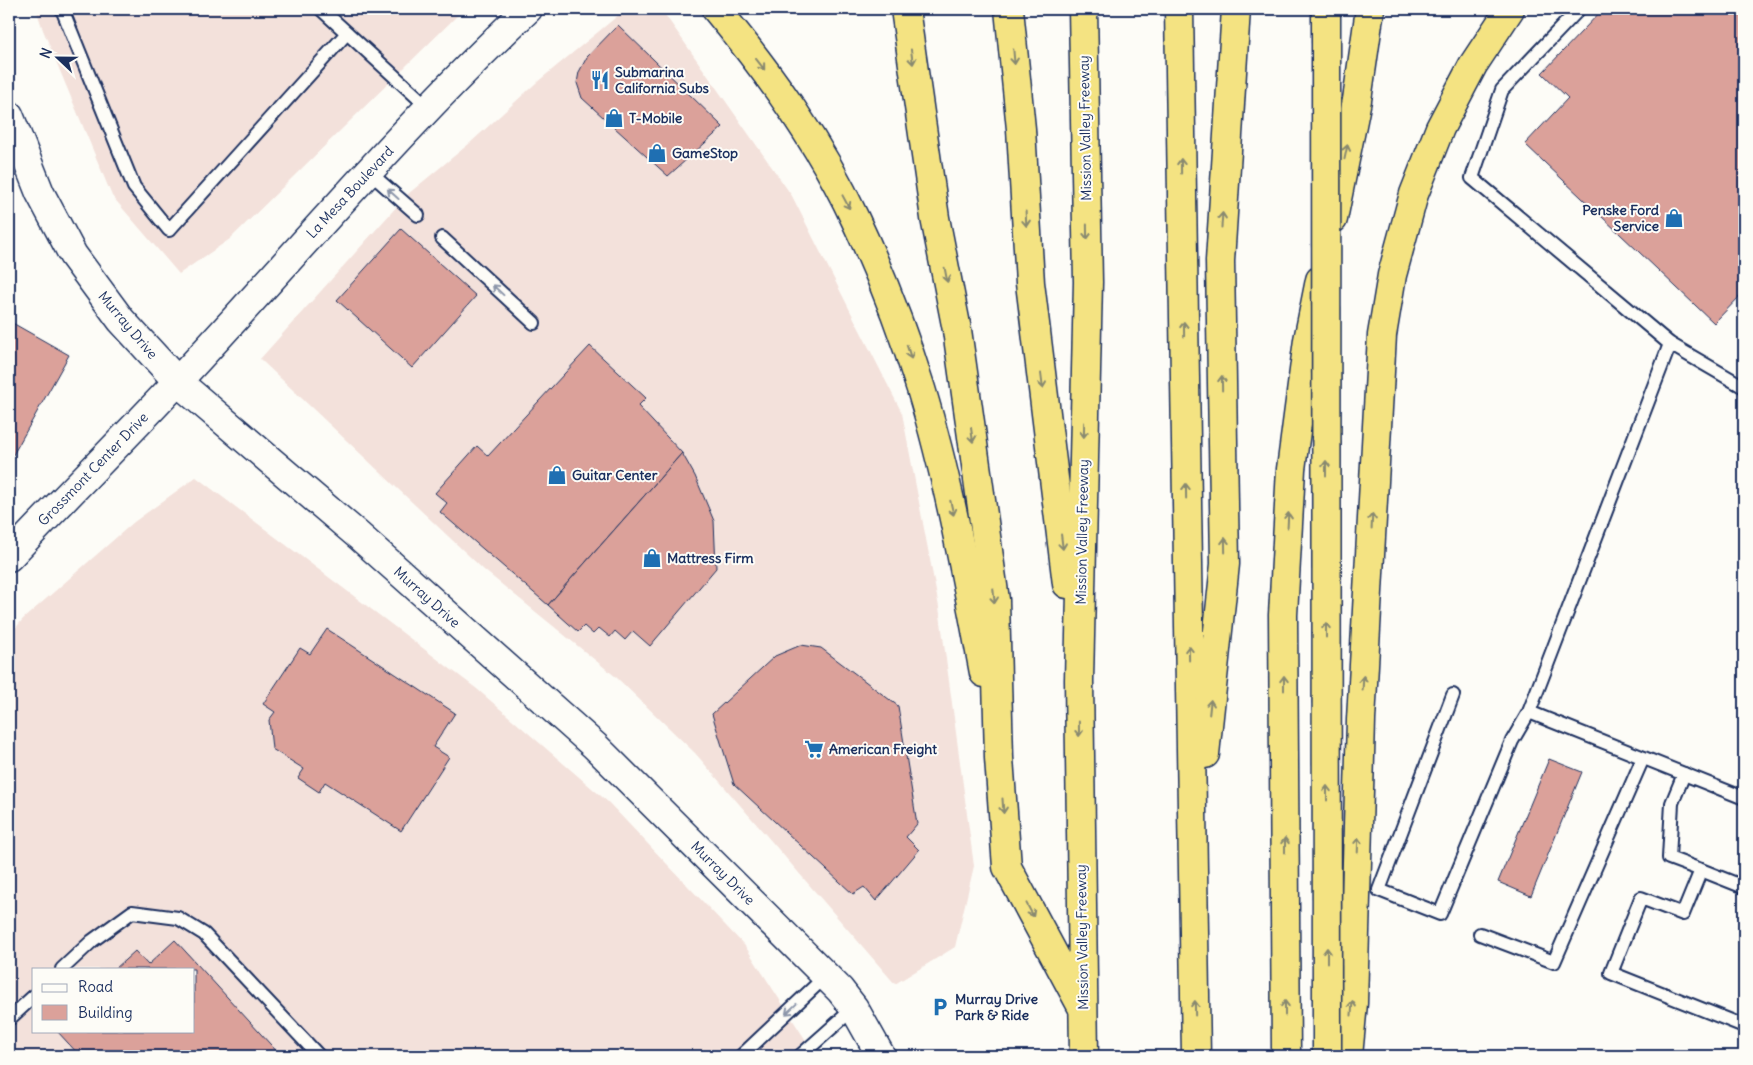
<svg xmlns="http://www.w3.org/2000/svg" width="1753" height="1065" font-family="Delius,sans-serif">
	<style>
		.built { fill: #f3e1db; fill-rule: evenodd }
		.building { fill: #dba19a; stroke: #1b2f5e }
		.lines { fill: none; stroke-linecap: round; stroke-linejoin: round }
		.lane-casing { stroke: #1b2f5e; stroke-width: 16 }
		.secondary-casing { stroke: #1b2f5e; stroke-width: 31 }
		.highway-casing { stroke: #1b2f5e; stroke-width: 31 }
		.lane { stroke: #fdfcf7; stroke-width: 12 }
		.secondary { stroke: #fdfcf7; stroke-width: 28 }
		.highway { stroke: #f4e382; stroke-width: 28 }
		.highway-bridge-casing { stroke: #1b2f5e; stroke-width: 31; stroke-linecap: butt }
		.highway-bridge { stroke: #f4e382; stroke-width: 28 }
		.oneway { stroke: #888970 }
		.oneway2 { stroke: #8c96aa }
		.labels { text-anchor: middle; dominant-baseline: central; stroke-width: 4; stroke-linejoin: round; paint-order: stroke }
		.poi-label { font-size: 14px; font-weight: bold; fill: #1b2f5e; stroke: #fdfcf7; text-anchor: start }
		.street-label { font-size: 14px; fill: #1b2f5e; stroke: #fdfcf7 }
	</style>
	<rect width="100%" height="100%" fill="#fdfcf7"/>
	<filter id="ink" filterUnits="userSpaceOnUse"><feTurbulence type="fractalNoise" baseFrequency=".02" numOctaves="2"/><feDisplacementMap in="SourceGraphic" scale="10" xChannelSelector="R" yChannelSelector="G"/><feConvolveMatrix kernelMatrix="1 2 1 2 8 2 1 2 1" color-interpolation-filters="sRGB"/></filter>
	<g filter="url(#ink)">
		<!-- built -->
		<g class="built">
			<polygon points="36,9 464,9 230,239 179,274 112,196 43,30"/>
			<polygon points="626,9 661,9 792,196 902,413 939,607 974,866 955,947 895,984 695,753 616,677 484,570 260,359 408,194 470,143 536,83"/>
			<path d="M196,477L477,689L608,802L745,946L816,1056H9V636L23,619L134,522ZM34,969H194V1031H34Z"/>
		</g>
		<!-- building -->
		<g class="building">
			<polygon points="1603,9 1744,9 1744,292 1714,323 1525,144 1568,98 1542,73"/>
			<polygon points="618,25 723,127 668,176 582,98 577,83 579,72 587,57"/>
			<polygon points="401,229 476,296 412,368 337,300"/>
			<polygon points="9,321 69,355 9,462"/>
			<polygon points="590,346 646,398 638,406 682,453 548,605 440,512 447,503 435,493 477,446 488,456"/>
			<polygon points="682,453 695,476 714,521 716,568 650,646 633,631 625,640 615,631 610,637 599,628 593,634 584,626 578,632 548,605"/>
			<polygon points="327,629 455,713 433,747 449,757 401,831 325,782 319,792 298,778 304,769 272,749 269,720 275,712 263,704 300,648 310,654"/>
			<polygon points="801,645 821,648 898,706 917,824 906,837 919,850 876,901 864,887 853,894 734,784 712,714 775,656"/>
			<polygon points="1549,759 1582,772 1531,896 1498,882"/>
			<polygon points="175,940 281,1056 80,1056 57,1031 194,1031 194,969 115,969 135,951 148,965"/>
		</g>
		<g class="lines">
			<!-- lane casing -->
			<g class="lane-casing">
				<g id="lane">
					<polyline points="62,9 134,187 169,230 347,33"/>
					<polyline points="321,9 428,107"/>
					<polyline points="1579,9 1502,90 1472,178 1670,344 1744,387"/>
					<polyline points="369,172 418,215"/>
					<polyline points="442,238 534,323"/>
					<polyline points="1453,695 1379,890 1440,914 1512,741 1529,712 1670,344"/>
					<polyline points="1529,712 1744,798"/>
					<polyline points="1684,774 1672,803 1669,858 1701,870"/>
					<polyline points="1744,887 1701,870 1683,914 1641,898 1611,973 1744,1026"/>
					<polyline points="1480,934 1554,962 1643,758"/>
					<polyline points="62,969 92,941 132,912 178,918 204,934 319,1056"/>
					<polyline points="9,1019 34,996"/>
					<polyline points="741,1056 827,975"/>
					<polyline points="800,1056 854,1008"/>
				</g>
			</g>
			<!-- secondary casing -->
			<g class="secondary-casing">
				<g id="secondary">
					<polyline points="9,115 40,193 73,255 121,320 178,382 359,536 595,746 840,990 854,1008 881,1056"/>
					<path d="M9,557C64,498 122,441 177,382C294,257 403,126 528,9"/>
				</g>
			</g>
			<!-- highway casing -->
			<g class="highway-casing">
				<g id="highway">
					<path d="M716,9C770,74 820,143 855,219C881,274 903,331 921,389C949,481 966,577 984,673"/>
					<polyline points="905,9 935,218 957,330 995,600 999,758 1007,867 1081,1005"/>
					<polyline points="1009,9 1021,129 1030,283 1067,584"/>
					<polyline points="1083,9 1088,282 1079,680 1084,1056"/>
					<polyline points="1179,9 1196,1056"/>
					<polyline points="1333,219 1357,100 1370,9"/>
					<polyline points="1205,754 1225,564 1220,261 1236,9"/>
					<polyline points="1286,1056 1283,615 1291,469 1308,340 1320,280"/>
					<polyline points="1348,1056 1353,1003 1361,720 1382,335 1392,275 1414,194 1440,128 1473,65 1510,9"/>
				</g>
			</g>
			<!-- lane -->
			<use href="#lane" class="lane"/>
			<!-- secondary -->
			<use href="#secondary" class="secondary"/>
			<!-- highway -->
			<use href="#highway" class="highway"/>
			<!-- highway-bridge casing -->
			<g class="highway-bridge-casing">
				<polyline id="highway-bridge" points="1326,9 1327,1056"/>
			</g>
			<!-- highway-bridge -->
			<use href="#highway-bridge" class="highway-bridge"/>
		</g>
		<!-- one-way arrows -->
		<defs><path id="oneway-shaft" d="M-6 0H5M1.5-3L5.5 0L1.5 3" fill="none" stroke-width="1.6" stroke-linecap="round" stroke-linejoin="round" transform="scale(1.25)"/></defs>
		<g class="oneway">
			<use href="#oneway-shaft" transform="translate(912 57) rotate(82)"/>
			<use href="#oneway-shaft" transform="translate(1014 57) rotate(85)"/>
			<use href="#oneway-shaft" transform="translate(760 64) rotate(52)"/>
			<use href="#oneway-shaft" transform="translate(1346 152) rotate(-78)"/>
			<use href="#oneway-shaft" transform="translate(1181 166) rotate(-91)"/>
			<use href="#oneway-shaft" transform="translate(846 202) rotate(62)"/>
			<use href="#oneway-shaft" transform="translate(1026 219) rotate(87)"/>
			<use href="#oneway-shaft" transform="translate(1222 220) rotate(-86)"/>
			<use href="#oneway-shaft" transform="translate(1087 232) rotate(89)"/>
			<use href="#oneway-shaft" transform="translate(946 275) rotate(79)"/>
			<use href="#oneway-shaft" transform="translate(1184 329) rotate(-91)"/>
			<use href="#oneway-shaft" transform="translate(909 352) rotate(72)"/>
			<use href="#oneway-shaft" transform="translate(1042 381) rotate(83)"/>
			<use href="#oneway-shaft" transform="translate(1222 383) rotate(-91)"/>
			<use href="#oneway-shaft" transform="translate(1084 430) rotate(91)"/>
			<use href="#oneway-shaft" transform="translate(972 435) rotate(82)"/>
			<use href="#oneway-shaft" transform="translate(1326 468) rotate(-90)"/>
			<use href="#oneway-shaft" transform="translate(1186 491) rotate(-91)"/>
			<use href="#oneway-shaft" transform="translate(952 508) rotate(77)"/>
			<use href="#oneway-shaft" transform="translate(1288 520) rotate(-87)"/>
			<use href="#oneway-shaft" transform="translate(1372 521) rotate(-87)"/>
			<use href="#oneway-shaft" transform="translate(1062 542) rotate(83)"/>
			<use href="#oneway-shaft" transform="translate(1225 545) rotate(-91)"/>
			<use href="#oneway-shaft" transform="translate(994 596) rotate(84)"/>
			<use href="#oneway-shaft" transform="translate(1326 630) rotate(-90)"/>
			<use href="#oneway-shaft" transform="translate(1189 653) rotate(-91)"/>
			<use href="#oneway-shaft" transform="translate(1284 683) rotate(-90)"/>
			<use href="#oneway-shaft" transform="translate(1363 683) rotate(-87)"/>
			<use href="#oneway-shaft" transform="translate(1210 707) rotate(-84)"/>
			<use href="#oneway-shaft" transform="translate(1079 729) rotate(89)"/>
			<use href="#oneway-shaft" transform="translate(1327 793) rotate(-90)"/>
			<use href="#oneway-shaft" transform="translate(1003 806) rotate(86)"/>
			<use href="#oneway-shaft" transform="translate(1285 845) rotate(-90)"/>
			<use href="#oneway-shaft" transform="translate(1358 845) rotate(-88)"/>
			<use href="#oneway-shaft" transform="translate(1030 910) rotate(62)"/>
			<use href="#oneway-shaft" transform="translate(1327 955) rotate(-90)"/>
			<use href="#oneway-shaft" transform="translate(1195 1008) rotate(-91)"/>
			<use href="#oneway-shaft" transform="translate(1285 1008) rotate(-90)"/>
			<use href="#oneway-shaft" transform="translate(1352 1008) rotate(-86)"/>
		</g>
		<g class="oneway2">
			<use href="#oneway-shaft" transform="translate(393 194) rotate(-138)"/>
			<use href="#oneway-shaft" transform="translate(498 290) rotate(-137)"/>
			<use href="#oneway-shaft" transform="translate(791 1009) rotate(137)"/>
		</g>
	</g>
	<!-- icons -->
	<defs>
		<g id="restaurant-bare" transform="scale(1.5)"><path d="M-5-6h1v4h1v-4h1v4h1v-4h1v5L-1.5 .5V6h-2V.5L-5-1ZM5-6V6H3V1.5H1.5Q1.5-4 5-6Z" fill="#1f6fb2" stroke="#fdfcf7" stroke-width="2.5" paint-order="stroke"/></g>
		<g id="shop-bare" transform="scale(1.5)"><path d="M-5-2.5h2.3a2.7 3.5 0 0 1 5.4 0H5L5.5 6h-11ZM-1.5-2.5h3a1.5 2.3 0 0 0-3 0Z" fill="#1f6fb2" stroke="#fdfcf7" stroke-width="2.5" paint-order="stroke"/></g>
		<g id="supermarket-bare" transform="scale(1.5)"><path d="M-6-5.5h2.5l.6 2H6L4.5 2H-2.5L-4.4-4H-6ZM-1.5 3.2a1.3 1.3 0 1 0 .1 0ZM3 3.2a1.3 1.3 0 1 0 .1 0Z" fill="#1f6fb2" stroke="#fdfcf7" stroke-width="2.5" paint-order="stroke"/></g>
		<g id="parking-bare" transform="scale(1.5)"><path d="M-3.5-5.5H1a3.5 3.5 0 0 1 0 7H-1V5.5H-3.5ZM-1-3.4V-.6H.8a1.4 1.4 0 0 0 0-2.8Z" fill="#1f6fb2" stroke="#fdfcf7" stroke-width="2.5" paint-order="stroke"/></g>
	</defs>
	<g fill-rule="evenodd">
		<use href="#restaurant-bare" x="600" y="80"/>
		<use href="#shop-bare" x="614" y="118"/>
		<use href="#shop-bare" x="657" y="153"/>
		<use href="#shop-bare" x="1674" y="218"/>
		<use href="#shop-bare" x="557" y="475"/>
		<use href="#shop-bare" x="652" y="558"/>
		<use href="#supermarket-bare" x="814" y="749"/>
		<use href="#parking-bare" x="940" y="1007"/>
	</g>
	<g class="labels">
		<!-- poi labels -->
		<g class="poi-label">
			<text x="615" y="72">Submarina<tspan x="615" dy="16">California Subs</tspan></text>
			<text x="629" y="118">T-Mobile</text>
			<text x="672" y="153">GameStop</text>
			<text x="1659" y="210" text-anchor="end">Penske Ford<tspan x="1659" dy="16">Service</tspan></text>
			<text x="572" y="475">Guitar Center</text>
			<text x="667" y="558">Mattress Firm</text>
			<text x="829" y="749">American Freight</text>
			<text x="955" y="999">Murray Drive<tspan x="955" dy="16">Park &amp; Ride</tspan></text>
		</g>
		<!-- street labels -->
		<g class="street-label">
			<text transform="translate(1085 128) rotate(-91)">Mission Valley Freeway</text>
			<text transform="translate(350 192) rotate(-47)">La Mesa Boulevard</text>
			<text transform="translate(128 325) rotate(50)">Murray Drive</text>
			<text transform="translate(93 469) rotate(-46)">Grossmont Center Drive</text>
			<text transform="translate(1082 532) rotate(-89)">Mission Valley Freeway</text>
			<text transform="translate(427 597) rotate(42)">Murray Drive</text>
			<text transform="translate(723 873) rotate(45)">Murray Drive</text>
			<text transform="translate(1082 937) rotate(-91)">Mission Valley Freeway</text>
		</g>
	</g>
	<!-- margin -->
	<rect width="1753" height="1065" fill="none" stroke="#fdfcf7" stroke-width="30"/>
	<rect x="15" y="15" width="1723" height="1035" fill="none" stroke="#1b2f5e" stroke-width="2" filter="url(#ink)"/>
	<!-- legend -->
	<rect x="32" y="968" width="162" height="65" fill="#fdfcf7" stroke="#a3aaba"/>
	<rect x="42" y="984" width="25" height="8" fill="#fdfcf7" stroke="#a3aaba"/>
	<text x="78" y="992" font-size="15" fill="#1b2f5e">Road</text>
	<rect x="42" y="1005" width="25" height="15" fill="#dba19a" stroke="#a3aaba"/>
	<text x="78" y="1018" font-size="15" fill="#1b2f5e">Building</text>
	<!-- north arrow -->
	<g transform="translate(58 58) rotate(292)" stroke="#fdfcf7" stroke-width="4" paint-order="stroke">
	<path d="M0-4L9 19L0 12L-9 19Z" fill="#1b2f5e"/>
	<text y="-8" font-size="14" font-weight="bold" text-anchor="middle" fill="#1b2f5e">N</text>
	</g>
</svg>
